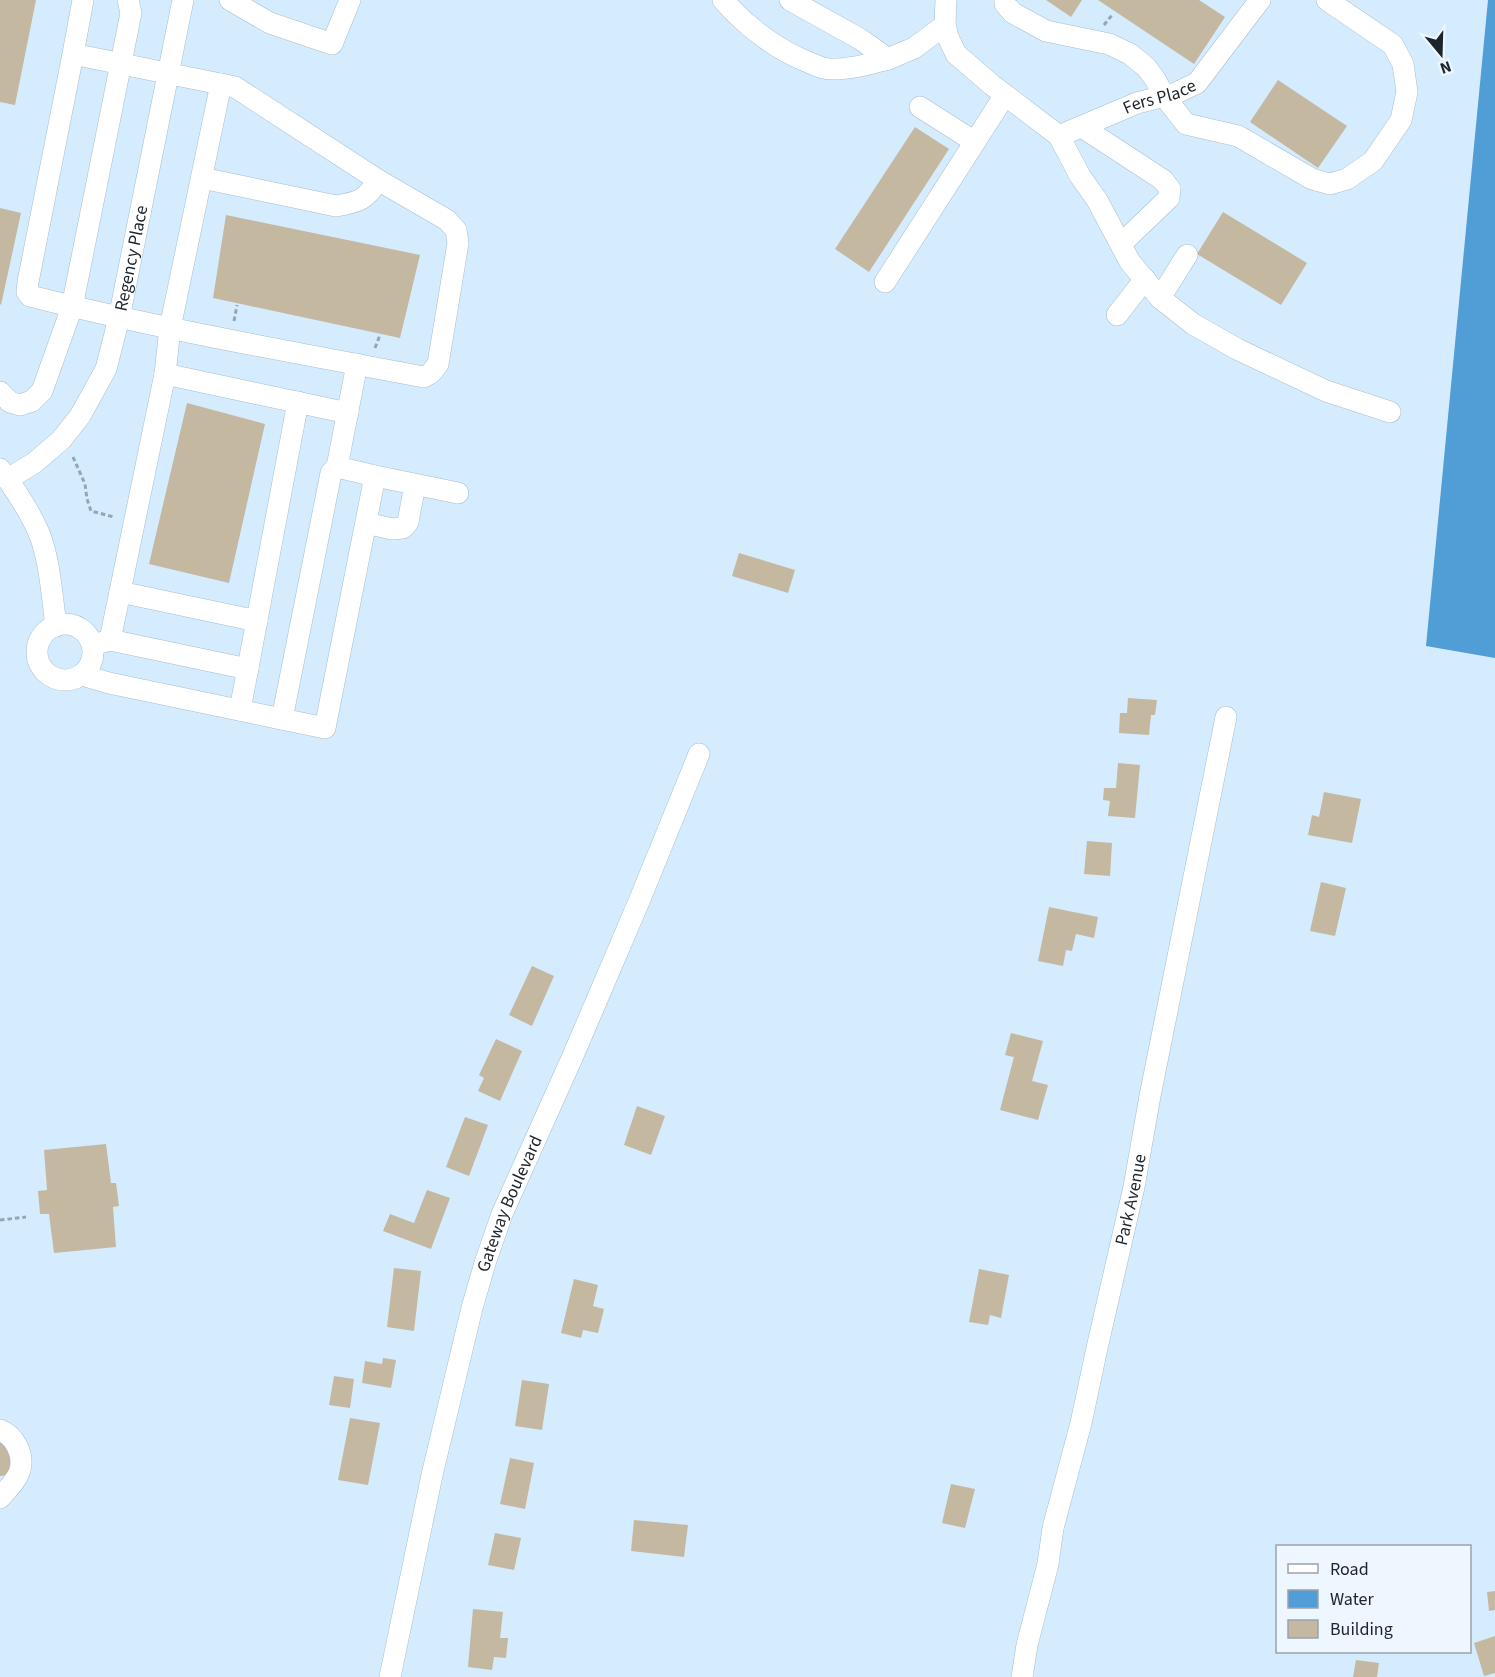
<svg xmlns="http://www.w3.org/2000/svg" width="1495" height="1677" font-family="'Source Sans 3',sans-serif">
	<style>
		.water { fill: #519dd5 }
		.building { fill: #c4b8a1 }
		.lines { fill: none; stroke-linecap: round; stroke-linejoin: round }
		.minor-casing { stroke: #a7bdcf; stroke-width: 22 }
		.path { stroke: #94a6b4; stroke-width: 3; stroke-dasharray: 4.5 3; stroke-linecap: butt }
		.minor { stroke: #fff; stroke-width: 21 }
		.labels { text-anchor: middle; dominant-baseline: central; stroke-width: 4.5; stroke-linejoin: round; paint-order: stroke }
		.street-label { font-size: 18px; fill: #1d252c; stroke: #eef7ff }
	</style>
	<rect width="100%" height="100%" fill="#d5ecfe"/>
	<!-- water -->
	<polygon class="water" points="1488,0 1495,0 1495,658 1426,646"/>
	<!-- building -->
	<g class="building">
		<polygon points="0,0 36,0 15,105 0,102"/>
		<polygon points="1046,0 1082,0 1071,17"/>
		<polygon points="1098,0 1199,0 1225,17 1194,64"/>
		<polygon points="1278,80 1347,126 1318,168 1250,122"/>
		<polygon points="915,127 949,149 869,272 835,249"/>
		<polygon points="0,208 21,213 1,305 0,304"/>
		<polygon points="1223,212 1307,263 1281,305 1197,254"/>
		<polygon points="226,215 420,255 400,338 213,298"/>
		<polygon points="187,403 265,424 229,583 149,564"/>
		<polygon points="739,553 795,570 788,593 732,576"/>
		<polygon points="1128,698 1157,700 1155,715 1151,715 1149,735 1119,733 1120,713 1127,713"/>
		<polygon points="1118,763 1140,765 1135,818 1108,816 1110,801 1103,800 1104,788 1116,788"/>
		<polygon points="1324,792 1361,799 1352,843 1308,835 1312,815 1319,817"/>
		<polygon points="1087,841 1112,843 1110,876 1084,874"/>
		<polygon points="1321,882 1346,888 1335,936 1310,931"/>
		<polygon points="1049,907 1098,917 1094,938 1076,934 1072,951 1066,950 1063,966 1038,961"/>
		<polygon points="532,966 554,976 532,1026 509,1015"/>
		<polygon points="1011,1033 1043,1041 1032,1081 1048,1085 1038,1120 1000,1110 1014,1057 1005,1055"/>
		<polygon points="496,1039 522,1051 500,1101 478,1091 484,1078 479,1075"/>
		<polygon points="637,1106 665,1116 651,1155 624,1145"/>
		<polygon points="465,1117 488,1125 469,1176 446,1167"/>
		<polygon points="106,1144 111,1183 116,1183 119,1206 113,1207 116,1247 54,1253 49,1214 40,1214 38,1191 47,1190 44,1150"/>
		<polygon points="427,1190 450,1198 431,1249 383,1231 390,1214 414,1223"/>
		<polygon points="394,1268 421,1271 414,1331 387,1327"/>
		<polygon points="979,1269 1009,1275 1001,1318 990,1315 988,1325 969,1322"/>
		<polygon points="574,1279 598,1285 593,1306 604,1309 598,1333 583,1330 581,1338 561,1333"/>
		<polygon points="383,1358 396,1360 391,1388 362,1383 365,1361 382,1364"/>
		<polygon points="334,1376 354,1379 350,1408 329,1405"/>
		<polygon points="522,1380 549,1384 542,1430 515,1426"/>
		<polygon points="350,1418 380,1423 368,1485 338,1480"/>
		<polygon points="0,1443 5,1443 12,1447 14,1470 8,1470 9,1475 0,1476"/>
		<polygon points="510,1458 534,1463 525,1509 500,1504"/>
		<polygon points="951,1484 975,1489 965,1528 942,1523"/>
		<polygon points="634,1520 688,1525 684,1557 631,1551"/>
		<polygon points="495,1533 521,1538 514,1570 488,1565"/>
		<polygon points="1495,1591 1495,1610 1489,1611 1487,1592"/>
		<polygon points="473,1609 503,1612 500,1638 508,1638 506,1658 494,1657 492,1670 468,1667"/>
		<polygon points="1495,1636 1495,1673 1484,1676 1474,1643"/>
		<polygon points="1356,1660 1379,1663 1377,1677 1353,1677"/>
	</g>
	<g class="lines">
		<!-- minor casing -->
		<g class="minor-casing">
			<g id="minor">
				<polyline points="230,0 270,23 332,44 350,0"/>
				<path d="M723,0C746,26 770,45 801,59C808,62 816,66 823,68C844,72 868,64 888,59"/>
				<polyline points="790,0 860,39 888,59 914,48 945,25"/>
				<polyline points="946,0 945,25 948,37 956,54 992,85 1059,136 1080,176 1097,200 1130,262 1160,298 1193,324 1237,349 1326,391 1390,412"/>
				<polyline points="1005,0 1005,4 1013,13 1046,31 1109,44 1130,54 1146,67 1155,79 1164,96 1186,124 1238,136 1312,179 1330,184 1347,179 1373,161 1401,120 1407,92 1403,64 1393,45 1327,0"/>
				<path d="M73,54L28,282L27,292L30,296C160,329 292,352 424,377L431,373L438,364L458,243L456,230L447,220L378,180L235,87L73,54L83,0"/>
				<polyline points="920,107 975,142"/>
				<polyline points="1082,127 1163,180 1170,189 1169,198 1121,244"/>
				<path id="s1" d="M1059,136L1137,103L1176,93L1197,83L1260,0"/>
				<path d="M202,178L336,206C359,202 366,200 378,180"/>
				<polyline points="885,282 1005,95"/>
				<polyline points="1160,298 1187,255"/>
				<polyline points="1117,315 1145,279"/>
				<polyline points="165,374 348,413"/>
				<polyline points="0,392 10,402 20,405 32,401 42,391 72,307 131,13 128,0"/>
				<path d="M0,469C15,489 29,510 39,533C50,560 52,597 56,626"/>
				<polyline points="375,476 458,493"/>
				<path id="s2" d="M8,479L34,463L61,440L80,416L106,369L119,318L183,0"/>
				<polyline points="366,523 392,529 403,528 408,522 415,485"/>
				<polyline points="120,592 257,621"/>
				<circle cx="65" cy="652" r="28"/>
				<polyline points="110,640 248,669"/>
				<polyline points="93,645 110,640 165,374 170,328 221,84"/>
				<polyline points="82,675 109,683 325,728 375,476 337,467 357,364"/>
				<polyline points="240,710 298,402"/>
				<polyline points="282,719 331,473 337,467"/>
				<path d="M0,1430C15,1436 24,1454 20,1470C17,1481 6,1490 0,1498"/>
				<path id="s3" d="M390,1677L432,1475L472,1308L485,1263L502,1214L572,1058L640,899L699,754"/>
				<path id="s4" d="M1022,1677L1027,1645L1048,1564L1053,1528L1081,1423L1097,1348L1134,1187L1150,1096L1226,717"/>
			</g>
		</g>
		<!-- path -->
		<g class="path">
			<polyline points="1104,25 1112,15"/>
			<polyline points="234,321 237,305"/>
			<polyline points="375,348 380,335"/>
			<polyline points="73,457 85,484 87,499 91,511 114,517"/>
			<polyline points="0,1220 26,1217"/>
		</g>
		<!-- minor -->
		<use href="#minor" class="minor"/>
	</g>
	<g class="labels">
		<!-- street labels -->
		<g class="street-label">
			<text stroke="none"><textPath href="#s1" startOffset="108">Fers Place</textPath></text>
			<text stroke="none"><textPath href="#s2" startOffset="264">Regency Place</textPath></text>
			<text stroke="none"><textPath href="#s4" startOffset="490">Park Avenue</textPath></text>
			<text stroke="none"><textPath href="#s3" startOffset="489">Gateway Boulevard</textPath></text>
		</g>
	</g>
	<!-- legend -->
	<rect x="1276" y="1545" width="195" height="108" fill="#eef7ff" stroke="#9aa3ab" stroke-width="1.5"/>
	<rect x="1288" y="1564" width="30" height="9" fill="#ffffff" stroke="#9aa3ab" stroke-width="1.5"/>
	<text x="1330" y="1575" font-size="18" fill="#1d252c">Road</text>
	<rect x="1288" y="1590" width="30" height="18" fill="#519dd5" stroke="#9aa3ab" stroke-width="1.5"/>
	<text x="1330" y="1605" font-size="18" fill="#1d252c">Water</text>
	<rect x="1288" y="1620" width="30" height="18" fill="#c4b8a1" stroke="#9aa3ab" stroke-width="1.5"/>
	<text x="1330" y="1635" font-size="18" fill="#1d252c">Building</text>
	<!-- north arrow -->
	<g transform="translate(1441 54) rotate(161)" stroke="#eef7ff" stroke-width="4.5" paint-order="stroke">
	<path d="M0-4.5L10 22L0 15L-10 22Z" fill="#1d252c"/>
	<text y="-9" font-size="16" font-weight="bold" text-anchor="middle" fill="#1d252c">N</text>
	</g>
</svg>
